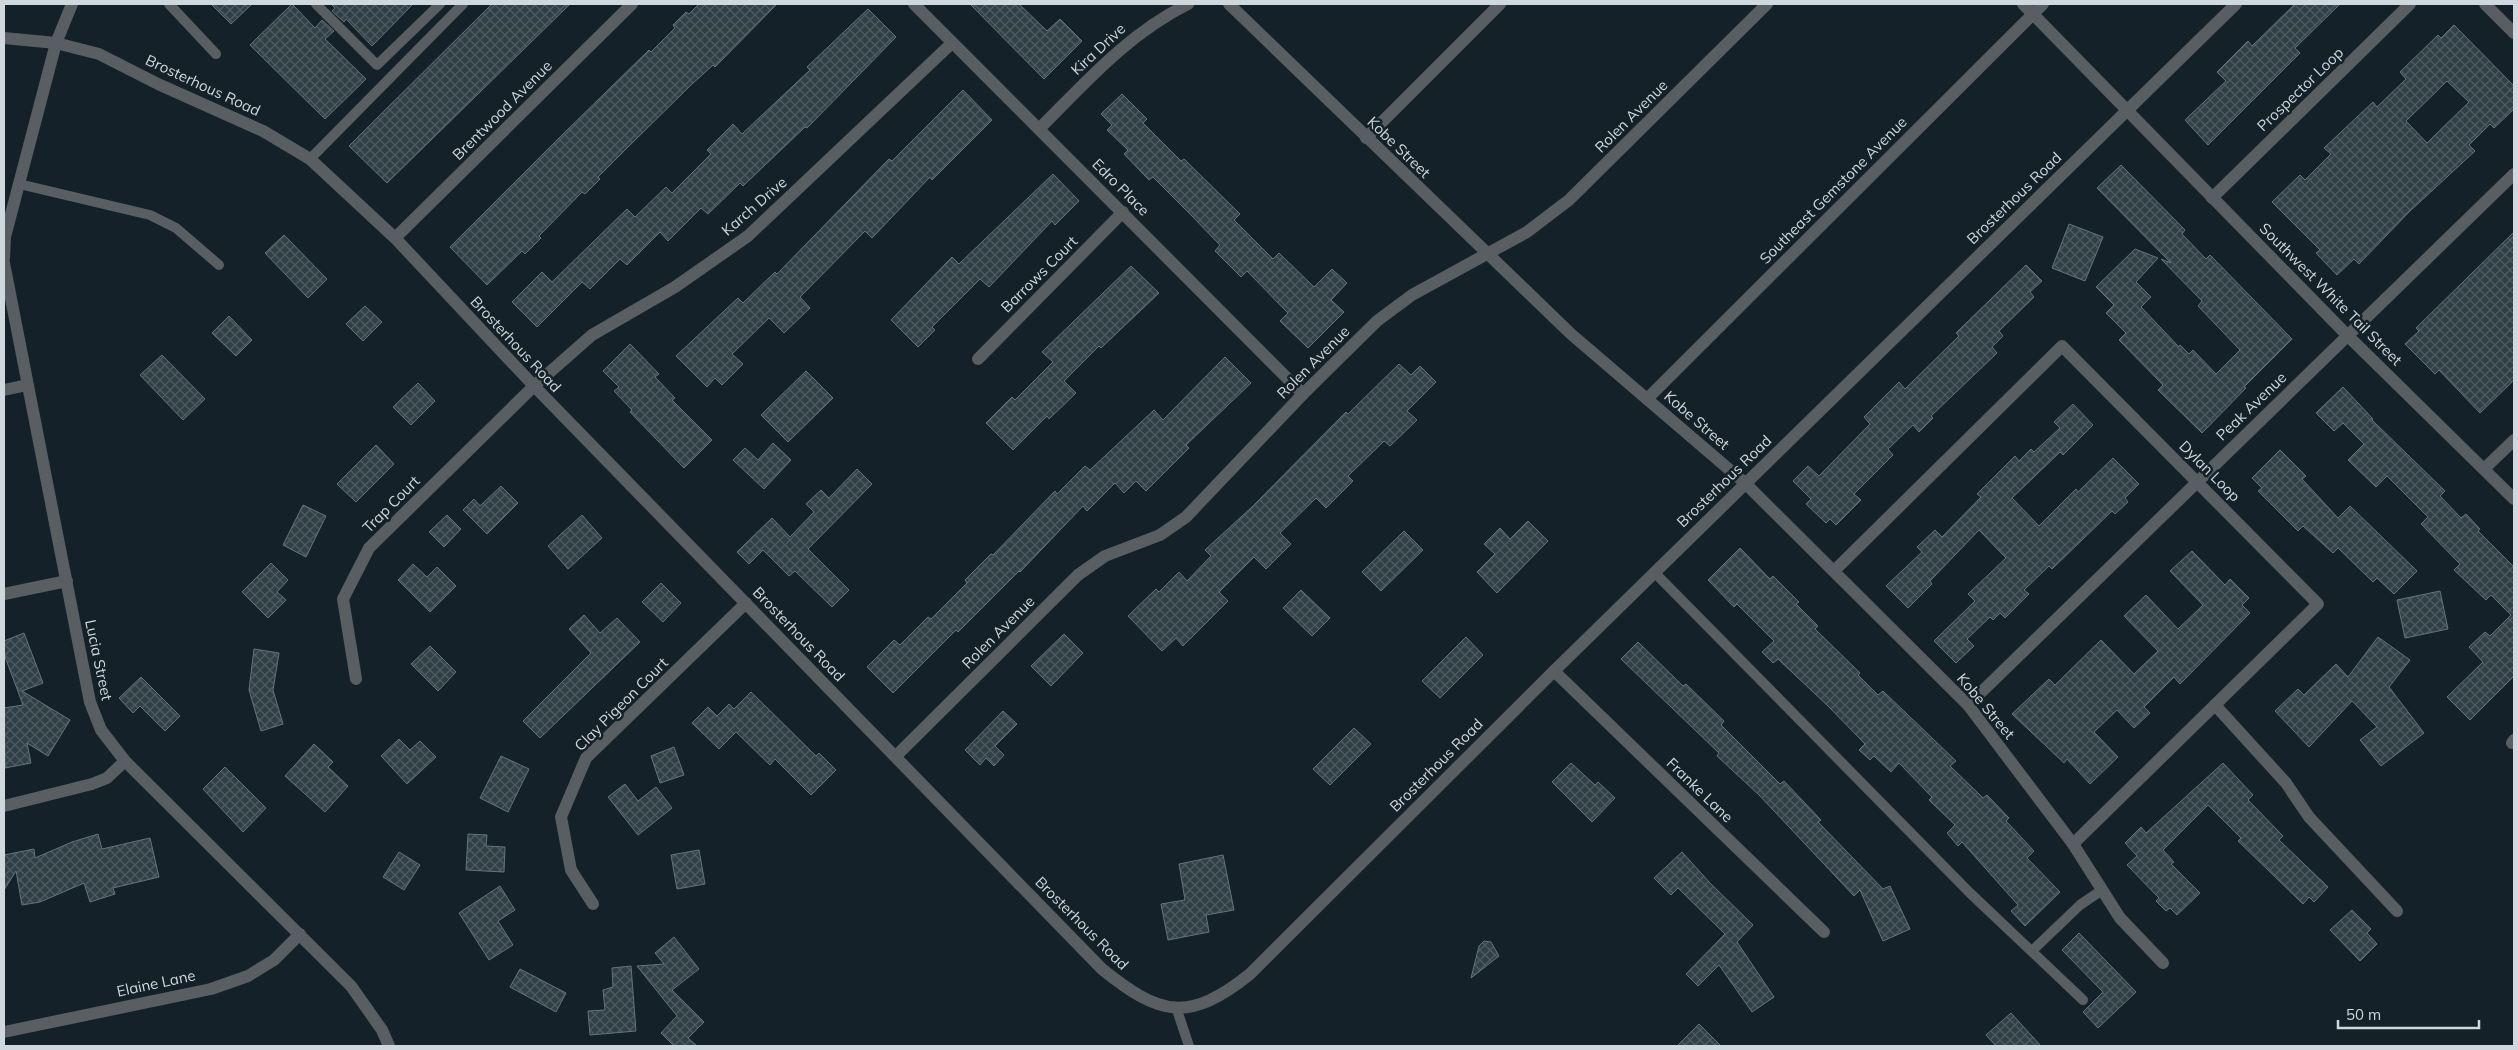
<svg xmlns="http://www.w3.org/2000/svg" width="2518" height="1050" font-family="Mulish,sans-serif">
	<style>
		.building { fill: url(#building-cross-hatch); stroke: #64747c; fill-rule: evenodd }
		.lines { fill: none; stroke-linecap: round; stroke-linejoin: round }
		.service { stroke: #585e62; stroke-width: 10 }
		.minor { stroke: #585e62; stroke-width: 12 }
		.tertiary { stroke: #585e62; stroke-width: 12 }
		.labels { text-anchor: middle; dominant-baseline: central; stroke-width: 5; stroke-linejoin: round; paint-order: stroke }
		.street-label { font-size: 15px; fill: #cfd8dc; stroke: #142128 }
	</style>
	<defs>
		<pattern id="building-cross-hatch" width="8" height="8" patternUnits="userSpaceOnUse" patternTransform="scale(1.25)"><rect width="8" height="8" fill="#314047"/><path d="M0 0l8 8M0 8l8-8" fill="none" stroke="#4e5b61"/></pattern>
	</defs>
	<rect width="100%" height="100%" fill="#142128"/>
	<!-- building -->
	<g class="building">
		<polygon points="211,4 252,4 231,24"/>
		<polygon points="292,4 315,28 322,20 334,31 325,39 366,79 325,119 250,45"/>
		<polygon points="331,4 413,4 372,46 346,19 344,22 332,11 335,8"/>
		<polygon points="492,4 570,4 387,183 349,146"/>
		<polygon points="699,4 777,4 715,67 713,65 691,85 629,146 598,177 600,179 585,194 582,192 539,236 541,238 525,254 522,251 487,285 450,247 560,137 649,50 651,52 675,28 673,25 686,12 689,14"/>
		<polygon points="970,4 1019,4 1047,31 1060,19 1082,41 1044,79"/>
		<polygon points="2295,4 2340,4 2295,48 2300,53 2208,145 2185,120 2226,81 2217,72 2248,41 2252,46"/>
		<polygon points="868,9 896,37 807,128 805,127 743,186 740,183 708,214 701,208 668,241 660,232 627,265 620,259 590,289 582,282 537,327 512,302 542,272 552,282 627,209 635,217 666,187 672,193 711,154 707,150 733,124 742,134 810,70 807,67"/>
		<path d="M2454,25L2514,86V109L2494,128L2490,124L2469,145L2475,151L2409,212L2359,264L2354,259L2337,275L2316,253L2320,250L2272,202L2300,175L2305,180L2331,154L2324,148L2373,102L2377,107L2406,79L2400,72L2438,35L2441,38ZM2447,81L2469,102L2427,143L2406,121Z"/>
		<polygon points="963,90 992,120 932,180 930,177 872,238 865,231 800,297 810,308 784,333 769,318 732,354 743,364 722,385 715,378 707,387 676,356 738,298 743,303 775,272 777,274 889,159 892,161"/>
		<polygon points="1122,94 1147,119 1143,123 1181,161 1184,159 1240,214 1234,220 1273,259 1279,253 1314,287 1332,269 1347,283 1331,300 1344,312 1308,348 1280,321 1288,313 1247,271 1241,277 1215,251 1220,245 1190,214 1153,177 1149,180 1124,154 1128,150 1107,130 1112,125 1101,114"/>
		<polygon points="2121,165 2185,230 2182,234 2206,259 2210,255 2292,339 2244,387 2246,388 2202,433 2158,390 2163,385 2119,340 2126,333 2106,313 2114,305 2096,287 2135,249 2158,258 2136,282 2151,297 2141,307 2179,347 2180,345 2189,354 2193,350 2216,374 2240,350 2198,306 2202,301 2161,259 2171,263 2097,188"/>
		<polygon points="1053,174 1079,201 1055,225 1052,221 989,287 980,279 932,327 935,330 918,347 891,320 952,257 959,264"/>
		<polygon points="2069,224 2103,237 2085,281 2052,268"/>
		<polygon points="2514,232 2514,380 2480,413 2439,370 2435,374 2405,344 2419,331 2416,328"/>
		<polygon points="284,235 327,279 308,298 265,253"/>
		<polygon points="2026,265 2042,281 2030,292 2034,297 1999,331 2003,336 1992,347 1997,353 1931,416 1933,418 1919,432 1913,425 1888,449 1893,455 1854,494 1861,500 1836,525 1830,519 1826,523 1806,504 1811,499 1793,481 1808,466 1819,476 1870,424 1864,417 1899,382 1905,389 1959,336 1956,333"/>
		<polygon points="1131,266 1159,293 1101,348 1099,346 1064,381 1076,393 1049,419 1047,416 1013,450 986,423 1012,397 1015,400 1053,362 1042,352"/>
		<polygon points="365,306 382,322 363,341 346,324"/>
		<polygon points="229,316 252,340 236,356 212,333"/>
		<polygon points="630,344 659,374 655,377 675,398 672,400 712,440 684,468 630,412 632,410 614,391 619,387 603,371"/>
		<polygon points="162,355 205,399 183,420 140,375"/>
		<polygon points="1225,357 1251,383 1186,445 1189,448 1146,491 1136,481 1124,493 1115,483 1087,511 1083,506 1020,572 1019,571 958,632 956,630 893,693 867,667 894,640 900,645 928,617 931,619 967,583 965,580 991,554 993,555 1055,491 1057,494 1085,466 1090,470 1154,410 1163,420"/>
		<polygon points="1399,364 1411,375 1420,366 1436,382 1407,411 1417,420 1390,446 1384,441 1348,476 1353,481 1326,508 1316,498 1280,533 1291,544 1266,569 1254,557 1219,592 1228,601 1183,646 1176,638 1162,651 1128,616 1156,589 1159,592 1179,572 1187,581 1211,556 1205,550 1253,506 1346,412 1348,414"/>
		<polygon points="806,371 833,398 788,442 761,415"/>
		<polygon points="418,383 435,401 411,425 393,407"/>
		<polygon points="2343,387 2373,419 2372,420 2445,491 2440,496 2461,518 2466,514 2480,529 2478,531 2514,567 2514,676 2470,720 2447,697 2483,662 2469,647 2485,632 2490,636 2511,615 2491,595 2486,600 2454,570 2460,564 2421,524 2428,517 2387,476 2376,487 2348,460 2364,444 2343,423 2334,431 2316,413"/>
		<polygon points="2073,404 2093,425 2063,455 2060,452 2012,498 2039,526 2076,489 2078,492 2113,458 2139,484 2125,498 2128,502 2115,514 2112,511 2052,569 2049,566 2024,590 2029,594 2005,618 2000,613 1993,620 1990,617 1967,639 1974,646 1956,663 1934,641 1975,601 1968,594 2006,558 1979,530 1930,581 1932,584 1908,608 1886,586 1922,552 1917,547 1935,530 1942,537 1981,497 1977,494 2015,456 2019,461 2031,449 2034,452 2060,428 2054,422"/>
		<polygon points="773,443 791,460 764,489 733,460 745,448 758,460"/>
		<polygon points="376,445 394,464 356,502 337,484"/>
		<polygon points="2280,450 2306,476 2302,479 2338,518 2350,506 2417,571 2394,594 2377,578 2373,582 2338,548 2333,553 2303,526 2298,531 2258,491 2262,488 2252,478"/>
		<polygon points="857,469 872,484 808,549 849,590 832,607 795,571 789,576 763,550 749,564 737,552 772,518 790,537 814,512 806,504 821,490 829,498"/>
		<polygon points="501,486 518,503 487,534 463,510 474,499 480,506"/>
		<polygon points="303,505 326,516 306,557 283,545"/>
		<polygon points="447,515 461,529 444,547 429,532"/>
		<polygon points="582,515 602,538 568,569 548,546"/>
		<polygon points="1528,521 1548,541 1497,593 1477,572 1495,554 1484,544 1500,528 1510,539"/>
		<polygon points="1404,531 1423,550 1381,591 1362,572"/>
		<polygon points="1740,548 1770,579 1773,576 1799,602 1796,604 1818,626 1815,629 1860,673 1858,675 1878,695 1883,691 1956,761 1950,766 1983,798 1987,795 2009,818 2006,821 2034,851 2027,858 2060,892 2025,926 2011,911 2018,905 1962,842 1958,846 1947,833 1955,825 1929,800 1932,797 1899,763 1891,772 1874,756 1870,760 1859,750 1865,744 1828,706 1778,659 1773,663 1762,652 1774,641 1737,604 1734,607 1708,580"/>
		<polygon points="2192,551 2225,585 2230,579 2249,598 2242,605 2250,613 2180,684 2174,677 2144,707 2150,713 2134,728 2117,710 2094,732 2118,757 2090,784 2067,759 2064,763 2012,714 2049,679 2055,685 2101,640 2134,674 2158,651 2124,616 2146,595 2178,629 2203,605 2170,571"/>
		<polygon points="271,563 288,580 277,592 286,600 268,618 242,592"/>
		<polygon points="413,564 427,577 437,567 456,586 430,612 398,580"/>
		<polygon points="661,583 681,603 663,622 642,602"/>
		<polygon points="1301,590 1330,618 1312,636 1283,608"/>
		<polygon points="2440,591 2448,629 2405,638 2397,600"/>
		<polygon points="584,615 600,633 617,618 640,642 540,738 523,721 591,653 569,629"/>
		<polygon points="24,633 43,683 22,691 70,720 48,756 27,743 31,763 5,768 4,708 23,705 4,654 4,641"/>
		<polygon points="1064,634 1083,653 1051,686 1031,666"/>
		<polygon points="1466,637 1483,655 1440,698 1422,681"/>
		<polygon points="2378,637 2410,660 2389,687 2424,733 2381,766 2360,740 2377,727 2352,701 2309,747 2275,711 2298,689 2304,695 2336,664 2348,677"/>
		<polygon points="1638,642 1683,686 1686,684 1724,721 1721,725 1780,784 1784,781 1821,820 1818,822 1883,889 1890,886 1910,929 1883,941 1860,890 1854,896 1759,795 1717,756 1719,753 1621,659"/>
		<polygon points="430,646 456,672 438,691 411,664"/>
		<polygon points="254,649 279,653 273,690 283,724 261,731 249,690"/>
		<polygon points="141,677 180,716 165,731 140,706 133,713 119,698"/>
		<polygon points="751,692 816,756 819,753 836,770 811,795 775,759 770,765 736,732 719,749 692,723 708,707 717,716 729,704 734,709"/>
		<polygon points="1003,711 1017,724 995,746 1004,755 994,766 986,758 980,765 965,750"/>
		<polygon points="1354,728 1371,744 1330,785 1313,769"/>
		<polygon points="399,739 410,750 420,741 436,757 407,784 381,756"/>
		<polygon points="314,744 333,762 328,767 348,786 325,812 285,776"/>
		<polygon points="674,747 684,775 660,783 651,756"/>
		<polygon points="501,756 529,769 508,812 480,798"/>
		<polygon points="1571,763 1595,785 1598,782 1615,798 1592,822 1552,782"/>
		<polygon points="2223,763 2253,795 2248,800 2283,836 2279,840 2328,887 2314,902 2309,897 2303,904 2238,841 2241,838 2208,805 2163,850 2174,862 2171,864 2200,893 2177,915 2170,908 2166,911 2156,901 2159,898 2127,865 2137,856 2125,843 2141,827 2146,833"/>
		<polygon points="225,767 266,808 243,832 203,789"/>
		<polygon points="625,784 638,801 656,787 672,808 638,835 608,797"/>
		<polygon points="98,834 102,849 150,838 159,877 113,888 115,894 90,902 84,883 40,902 22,905 16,871 4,890 4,855 34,849 35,858 72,842"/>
		<polygon points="468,834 487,835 486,846 505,847 504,872 466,870"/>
		<polygon points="699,850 705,884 677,889 671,855"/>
		<polygon points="399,852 420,865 404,890 383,877"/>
		<polygon points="1682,852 1710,883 1753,925 1737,942 1774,997 1752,1012 1719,965 1698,986 1686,974 1725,934 1678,888 1671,895 1654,878"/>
		<polygon points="1223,855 1234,910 1206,915 1209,932 1168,940 1161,904 1185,900 1179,864"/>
		<polygon points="500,886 515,910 498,921 513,945 489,960 459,913"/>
		<polygon points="2352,910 2371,929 2367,933 2377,944 2360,961 2330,930"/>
		<polygon points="2079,933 2136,992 2098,1028 2083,1012 2103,992 2062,950"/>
		<polygon points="674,937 699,969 672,990 704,1022 688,1038 697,1046 674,1046 661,1033 677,1016 637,966 664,964 655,953"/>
		<polygon points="1484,941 1491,942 1499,956 1471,978 1479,946"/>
		<polygon points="631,966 636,1031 590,1035 588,1011 605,1010 603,990 613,987 612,968"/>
		<polygon points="520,969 566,993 556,1012 510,987"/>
		<polygon points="2011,1013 2041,1046 1996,1046 1986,1035"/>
		<polygon points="1699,1024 1721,1046 1677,1046"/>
	</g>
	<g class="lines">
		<!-- service -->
		<g class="service">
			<polyline points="169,4 216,54"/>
			<polyline points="316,4 377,65 440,4"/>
			<polyline points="310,159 463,4"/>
			<polyline points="19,184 150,215 176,228 219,265"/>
			<polyline points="1654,572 1970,893 2083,1000"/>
			<polyline points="2033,950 2080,905 2102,890"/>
			<polyline points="1177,1010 1189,1046"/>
		</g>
		<!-- minor -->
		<g class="minor">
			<polyline points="914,4 1303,394"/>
			<polyline points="1229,4 1571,334 1745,483 1968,705 2073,844 2120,918 2163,963"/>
			<polyline points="2023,4 2347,335 2514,499"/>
			<polyline points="2485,4 2514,33"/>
			<path d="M1039,129C1086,82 1128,34 1188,4"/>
			<polyline points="1366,138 1500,4"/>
			<polyline points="2212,198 2410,4"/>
			<polyline points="395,238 632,4"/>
			<polyline points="4,258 5,237 56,43 72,4"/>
			<polyline points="4,263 90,702 101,730 125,761 351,986 382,1030 389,1046"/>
			<polyline points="978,359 1123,212"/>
			<polyline points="4,390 27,385"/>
			<polyline points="1647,399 2043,4"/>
			<polyline points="2485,468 2514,440"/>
			<polyline points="1834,571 2062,346 2318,604 2073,844"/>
			<polyline points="4,594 67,581"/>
			<polyline points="1554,671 1824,932"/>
			<polyline points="356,679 343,599 369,548 534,386 592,335 675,287 748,236 952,43"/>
			<polyline points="1968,705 2514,174"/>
			<polyline points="2215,705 2286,783 2309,817 2397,911"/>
			<polyline points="2512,743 2514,740"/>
			<polyline points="896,756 1078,575 1105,556 1160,535 1186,517 1303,394 1377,321 1412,295 1527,232 1569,200 1767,4"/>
			<polyline points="4,806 92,784 107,778 125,761"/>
			<polyline points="593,904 571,870 561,817 586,758 746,603"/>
			<polyline points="4,1032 211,989 248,976 274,960 300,934"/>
		</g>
		<!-- tertiary -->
		<path class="tertiary" d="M4,38L56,43L99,54L158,84L263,131L310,159L395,238L534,386L1102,969C1160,1016 1189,1023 1250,974L1554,671L2236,4"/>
	</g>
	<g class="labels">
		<!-- street labels -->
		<g class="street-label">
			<text transform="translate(1098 49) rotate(-43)">Kira Drive</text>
			<text transform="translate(203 85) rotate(25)">Brosterhous Road</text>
			<text transform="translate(2300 89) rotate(-44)">Prospector Loop</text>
			<text transform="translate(502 110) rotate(-45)">Brentwood Avenue</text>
			<text transform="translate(1631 116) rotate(-45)">Rolen Avenue</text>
			<text transform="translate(1399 147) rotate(44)">Kobe Street</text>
			<text transform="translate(1121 187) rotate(45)">Edro Place</text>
			<text transform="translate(1833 190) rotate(-45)">Southeast Gemstone Avenue</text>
			<text transform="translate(2014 198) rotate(-44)">Brosterhous Road</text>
			<text transform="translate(754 206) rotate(-41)">Karch Drive</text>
			<text transform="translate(1039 274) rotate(-45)">Barrows Court</text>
			<text transform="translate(2331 294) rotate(45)">Southwest White Tail Street</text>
			<text transform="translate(516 344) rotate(47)">Brosterhous Road</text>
			<text transform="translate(1313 362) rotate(-45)">Rolen Avenue</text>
			<text transform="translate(2251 406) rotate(-44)">Peak Avenue</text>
			<text transform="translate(1697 420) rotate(41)">Kobe Street</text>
			<text transform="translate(2210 471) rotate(45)">Dylan Loop</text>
			<text transform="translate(1724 481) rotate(-44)">Brosterhous Road</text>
			<text transform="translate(391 504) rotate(-45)">Trap Court</text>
			<text transform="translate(998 632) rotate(-45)">Rolen Avenue</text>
			<text transform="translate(799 634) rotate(46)">Brosterhous Road</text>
			<text transform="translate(99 660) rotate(78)">Lucia Street</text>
			<text transform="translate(621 704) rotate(-45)">Clay Pigeon Court</text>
			<text transform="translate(1986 706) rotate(50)">Kobe Street</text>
			<text transform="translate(1436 765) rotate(-45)">Brosterhous Road</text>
			<text transform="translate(1700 790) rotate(44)">Franke Lane</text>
			<text transform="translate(1082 923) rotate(45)">Brosterhous Road</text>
			<text transform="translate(156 983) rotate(-12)">Elaine Lane</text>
		</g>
	</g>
	<!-- border -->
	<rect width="2518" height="1050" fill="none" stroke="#cfd8dc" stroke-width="10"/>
	<!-- scale -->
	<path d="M2338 1020v8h141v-8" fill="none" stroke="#cfd8dc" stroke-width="2.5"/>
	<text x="2346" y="1020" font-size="15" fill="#cfd8dc" stroke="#142128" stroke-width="4" paint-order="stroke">50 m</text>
</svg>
